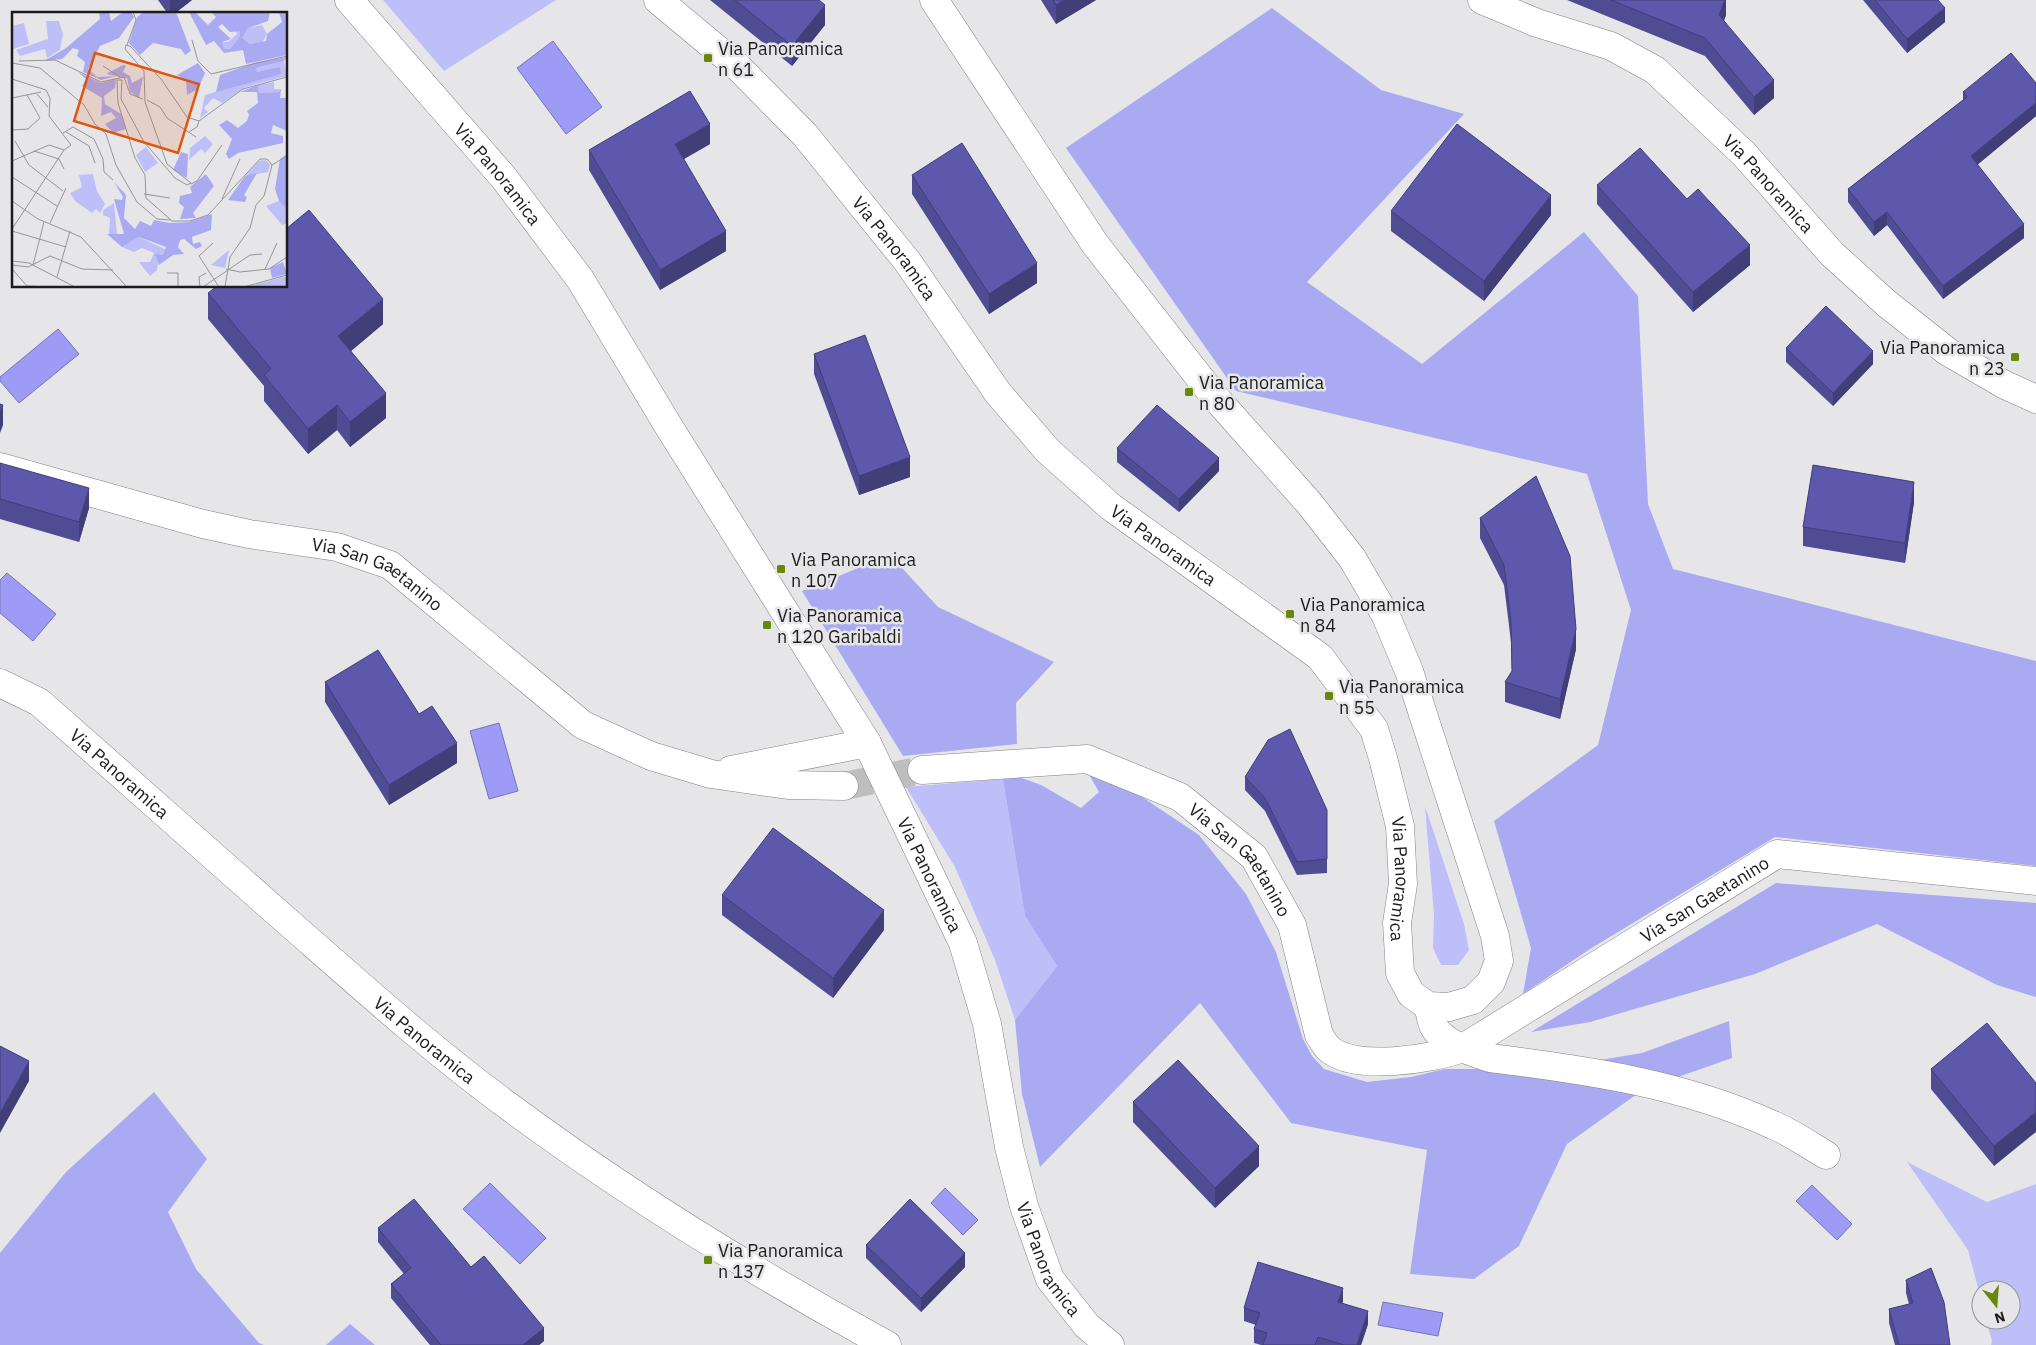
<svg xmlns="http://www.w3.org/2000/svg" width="2036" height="1345" font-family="'IBM Plex Sans',sans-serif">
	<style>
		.green { fill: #bebff9 }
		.forest { fill: #aaaaf3 }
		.water { fill: #9d9bf6; stroke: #7675b5 }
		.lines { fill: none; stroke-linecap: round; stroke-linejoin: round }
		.minor-tunnel { stroke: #bebec0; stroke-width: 28; stroke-dasharray: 28 14; stroke-linecap: butt }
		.minor-casing { stroke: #828285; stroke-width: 29 }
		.minor { stroke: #fff; stroke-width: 28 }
		.wall { fill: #504c94 }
		.shaded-wall { fill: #413e78 }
		.building { fill: #5d58ac; stroke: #413e78 }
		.poi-dot { fill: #678808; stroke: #e6e6e9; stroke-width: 2 }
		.labels { text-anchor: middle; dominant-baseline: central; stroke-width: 5; stroke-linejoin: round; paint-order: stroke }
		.poi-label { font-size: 18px; fill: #1c1c1d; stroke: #e6e6e9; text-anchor: start }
		.street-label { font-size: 18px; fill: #1c1c1d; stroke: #e6e6e9 }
		.inset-road { fill: none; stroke: #959597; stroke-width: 1 }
		.view { fill: #de560d; fill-opacity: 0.15; stroke: #de560d; stroke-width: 2.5 }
		.inset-edge { fill: none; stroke: #1c1c1d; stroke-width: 2.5 }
	</style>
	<rect width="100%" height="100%" fill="#e6e6e9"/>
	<!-- green -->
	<g class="green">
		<polygon points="383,0 556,0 444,71"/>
		<polygon points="1003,779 1025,916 1057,966 1015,1020 995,960 955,867 906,787"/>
		<polygon points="1425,806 1464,924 1469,950 1458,965 1441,965 1433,948 1434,915"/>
		<polygon points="1907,1162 1987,1202 2036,1184 2036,1345 1991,1345 1992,1341 1986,1320 2011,1320 2011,1290 1981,1290 1981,1299 1968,1250"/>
	</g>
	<!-- forest -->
	<g class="forest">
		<polygon points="1272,8 1381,90 1464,114 1307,282 1422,364 1584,232 1638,296 1648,504 1673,569 2036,661 2036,866 1775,837 1590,949 1523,994 1531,948 1494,821 1598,745 1631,610 1587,474 1236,391 1066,148"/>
		<polygon points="890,555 938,607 1054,662 1016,703 1017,744 903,756 802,591"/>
		<polygon points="1088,773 1136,793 1199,835 1246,894 1276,952 1303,1039 1312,1056 1324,1069 1367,1082 1411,1077 1445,1069 1546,1069 1642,1053 1729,1021 1732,1058 1644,1089 1567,1144 1519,1246 1474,1279 1410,1274 1427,1150 1291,1123 1200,1003 1040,1167 1022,1094 1015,1020 1057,966 1025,916 1003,779 1019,777 1041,785 1081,808 1099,792"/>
		<polygon points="1776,883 2036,903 2036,997 1997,985 1877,924 1755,974 1590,1022 1531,1032"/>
		<polygon points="154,1092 207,1159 168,1212 196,1269 259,1343 264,1345 0,1345 0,1253 66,1172"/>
		<polygon points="350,1324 375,1345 326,1345"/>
	</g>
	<!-- water -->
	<g class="water">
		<polygon points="553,41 602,107 566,134 517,68"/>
		<polygon points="58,329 79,354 19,403 0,381 0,377"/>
		<polygon points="7,573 56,614 33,641 0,613 0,580"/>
		<polygon points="499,723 518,791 489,799 470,731"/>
		<polygon points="490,1183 546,1238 520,1264 463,1209"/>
		<polygon points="1812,1185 1852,1224 1837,1240 1796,1201"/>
		<polygon points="945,1188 978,1220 963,1235 931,1203"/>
		<polygon points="1383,1302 1443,1313 1438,1336 1378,1325"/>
	</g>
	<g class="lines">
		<!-- minor-tunnel -->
		<polyline class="minor-tunnel" points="844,786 922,770"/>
		<!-- minor casing -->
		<g class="minor-casing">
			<g id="minor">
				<path id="s1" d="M349,0L504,178L580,279L669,427L867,743L963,943L987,1024L1009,1147L1024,1206L1050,1279L1087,1326L1110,1345"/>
				<path id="s2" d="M658,0L736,65L805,135L907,261L998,393L1048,451L1111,507L1320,657L1374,729L1383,758L1400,826L1403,884L1397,923L1400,973L1411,994L1428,1006L1449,1007L1473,1000L1491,982L1499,961L1495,936L1409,671L1386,616L1352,558L1309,503L1214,396L1095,244L934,0"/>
				<path id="s3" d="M1482,0L1537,23L1611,46L1655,70L1744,154L1832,254L1886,303L1948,352L2005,385L2036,399"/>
				<path id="s4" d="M0,467L203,524L249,534L337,547L390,565L583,725L651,756L711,774L788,785L844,786"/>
				<path id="s5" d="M0,683L39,702C122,775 205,849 288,922C361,986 433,1051 511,1108C630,1196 757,1274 887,1345"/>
				<polyline points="731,770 867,743"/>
				<path id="s6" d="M922,770L1087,759L1180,797L1254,857L1292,925L1319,1035C1322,1039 1324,1044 1328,1048C1353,1072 1433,1059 1463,1048L1777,854L2036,881"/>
				<path d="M1428,1006C1430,1012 1431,1019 1433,1025C1442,1044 1472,1052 1490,1058C1587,1070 1684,1084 1773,1125C1792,1133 1809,1145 1826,1155"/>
			</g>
		</g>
		<!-- minor -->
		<use href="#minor" class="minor"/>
	</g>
	<!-- wall -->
	<g class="wall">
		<polygon points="158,0 192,0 174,14 168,14"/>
		<polygon points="710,0 819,0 825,25 792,66"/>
		<polygon points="1041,0 1096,0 1056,24"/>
		<polygon points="1567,0 1726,0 1726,15 1724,20 1774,98 1754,115 1705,56"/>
		<polygon points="1863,0 1938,0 1945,22 1907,53"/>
		<polygon points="2036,83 2036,116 1977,165 2024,238 1943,299 1887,225 1874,236 1848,202 1848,189 1963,100 1963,92"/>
		<polygon points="710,144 684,159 726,251 660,290 589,170 589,150"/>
		<polygon points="912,175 1037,283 989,314 912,194"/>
		<polygon points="1597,185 1687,199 1750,265 1693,312 1597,204"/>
		<polygon points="1391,211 1551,215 1484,301 1391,231"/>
		<polygon points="208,293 383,324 351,351 386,418 350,447 337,430 308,454 264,401 264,386 208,319"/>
		<polygon points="1786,348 1873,364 1833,406 1786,362"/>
		<polygon points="814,354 910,477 859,495 814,374"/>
		<polygon points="1117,448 1219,471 1179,512 1117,462"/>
		<polygon points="0,463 89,508 79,542 0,519"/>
		<polygon points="1914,502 1905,563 1803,546 1803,527"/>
		<polygon points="1480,518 1576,649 1560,719 1505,702 1505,682 1512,672 1511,642 1504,585 1480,538"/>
		<polygon points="325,682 457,763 389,805 325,702"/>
		<polygon points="1245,777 1327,810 1327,873 1297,875 1265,811 1245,790"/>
		<polygon points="722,895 884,930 833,998 722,915"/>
		<polygon points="1931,1069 2036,1083 1994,1166 1931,1089"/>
		<polygon points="1133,1102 1259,1166 1215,1208 1133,1122"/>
		<polygon points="378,1228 471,1267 544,1341 539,1345 430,1345 391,1298 391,1284 404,1274 378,1242"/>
		<polygon points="866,1245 965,1267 921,1312 866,1258"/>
		<polygon points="1906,1280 1950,1345 1895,1345 1889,1323 1889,1309 1909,1304 1906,1293"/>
		<polygon points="1343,1301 1342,1303 1368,1324 1361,1345 1261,1345 1254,1343 1254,1329 1256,1325 1244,1321 1244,1308"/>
	</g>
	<!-- shaded-wall -->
	<g class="shaded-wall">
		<polygon points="170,0 192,0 174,14 170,14"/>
		<polygon points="1064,0 1096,0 1056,24 1056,5"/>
		<polygon points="1725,0 1726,0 1726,15 1719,33 1719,15"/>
		<polygon points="825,5 825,25 792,66 792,46"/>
		<polygon points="1945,8 1945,22 1907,53 1907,39"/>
		<polygon points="1774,80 1774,98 1754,115 1754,97"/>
		<polygon points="2036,103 2036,116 1971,170 1971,156"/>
		<polygon points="710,124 710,144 675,164 675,144"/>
		<polygon points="1551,195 1551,215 1484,301 1484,281"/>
		<polygon points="1887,212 1887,225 1874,236 1874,222"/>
		<polygon points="2024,224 2024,238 1943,299 1943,286"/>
		<polygon points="726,231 726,251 660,290 660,270"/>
		<polygon points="1750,245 1750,265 1693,312 1693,292"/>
		<polygon points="1037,263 1037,283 989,314 989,294"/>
		<polygon points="383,299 383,324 338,362 338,336"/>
		<polygon points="1873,351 1873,364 1833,406 1833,393"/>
		<polygon points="386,393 386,418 350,447 350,422"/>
		<polygon points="3,405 3,425 0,433 0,413"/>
		<polygon points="337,405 337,430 308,454 308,429"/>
		<polygon points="910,457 910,477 859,495 859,476"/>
		<polygon points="1219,458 1219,471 1179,512 1179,499"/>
		<polygon points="1914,482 1914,502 1905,563 1905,543"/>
		<polygon points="89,488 89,508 79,542 79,522"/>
		<polygon points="1576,629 1576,649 1560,719 1560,699"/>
		<polygon points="457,743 457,763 389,805 389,785"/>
		<polygon points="884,910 884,930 833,998 833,978"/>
		<polygon points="29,1061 29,1081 0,1133 0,1113"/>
		<polygon points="2036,1112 2036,1132 1994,1166 1994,1146"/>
		<polygon points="1259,1146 1259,1166 1215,1208 1215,1188"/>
		<polygon points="965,1253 965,1267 921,1312 921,1298"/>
		<polygon points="1343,1288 1343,1301 1338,1315 1338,1302"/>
		<polygon points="1368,1311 1368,1324 1361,1345 1357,1345"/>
		<polygon points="544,1328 544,1341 539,1345 523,1345"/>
	</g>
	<!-- building -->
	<g class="building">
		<polygon points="735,0 819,0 825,5 792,46"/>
		<polygon points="1053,0 1064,0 1056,5"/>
		<polygon points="1611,0 1725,0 1719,15 1774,80 1754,97 1705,38"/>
		<polygon points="1875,0 1938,0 1945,8 1907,39"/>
		<polygon points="2011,53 2036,83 2036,103 1971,156 2024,224 1943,286 1887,212 1874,222 1848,189 1967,97 1963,92"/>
		<polygon points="690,91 710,124 675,144 726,231 660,270 589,150"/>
		<polygon points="1457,124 1551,195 1484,281 1391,211"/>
		<polygon points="962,143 1037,263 989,294 912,175"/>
		<polygon points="1640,148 1687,199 1698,189 1750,245 1693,292 1597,185"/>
		<polygon points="309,210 383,299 338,336 386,393 350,422 337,405 308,429 264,375 271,369 208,293 217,286 286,286 286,229"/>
		<polygon points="1826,306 1873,351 1833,393 1786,348"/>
		<polygon points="865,335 910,457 859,476 814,354"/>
		<polygon points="0,404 3,405 0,413"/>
		<polygon points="1157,405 1219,458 1179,499 1117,448"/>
		<polygon points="0,463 89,488 79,522 0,499"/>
		<polygon points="1813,465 1914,482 1905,543 1803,527"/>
		<polygon points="1536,476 1570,556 1576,629 1560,699 1505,682 1512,671 1511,622 1504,565 1480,518"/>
		<polygon points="378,650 419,714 432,706 457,743 389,785 325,682"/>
		<polygon points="1290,729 1327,810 1327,859 1297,862 1265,798 1245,777 1268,740"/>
		<polygon points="773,828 884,910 833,978 722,895"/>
		<polygon points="1987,1023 2036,1083 2036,1112 1994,1146 1931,1069"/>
		<polygon points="0,1046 29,1061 0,1113"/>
		<polygon points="1178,1060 1259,1146 1215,1188 1133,1102"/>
		<polygon points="414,1199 471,1267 484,1256 544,1328 523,1345 441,1345 391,1284 411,1268 378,1228"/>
		<polygon points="910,1199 965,1253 921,1298 866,1245"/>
		<polygon points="1258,1262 1343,1288 1338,1302 1368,1311 1357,1345 1344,1345 1318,1337 1315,1345 1263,1345 1267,1333 1254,1329 1260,1313 1244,1308"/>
		<polygon points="1931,1268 1944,1302 1950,1345 1899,1345 1889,1309 1913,1303 1906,1280"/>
	</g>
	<!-- markers -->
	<g class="poi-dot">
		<rect x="703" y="53" width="10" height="10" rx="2.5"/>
		<rect x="2010" y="352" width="10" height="10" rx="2.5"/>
		<rect x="1184" y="387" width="10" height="10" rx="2.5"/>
		<rect x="776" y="564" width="10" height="10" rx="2.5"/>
		<rect x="1285" y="609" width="10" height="10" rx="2.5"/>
		<rect x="762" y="620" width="10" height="10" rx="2.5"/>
		<rect x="1324" y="691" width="10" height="10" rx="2.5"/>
		<rect x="703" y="1255" width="10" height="10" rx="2.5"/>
	</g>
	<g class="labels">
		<!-- poi labels -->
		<g class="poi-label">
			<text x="718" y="48">Via Panoramica<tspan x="718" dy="21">n 61</tspan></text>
			<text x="2005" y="347" text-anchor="end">Via Panoramica<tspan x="2005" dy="21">n 23</tspan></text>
			<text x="1199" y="382">Via Panoramica<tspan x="1199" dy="21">n 80</tspan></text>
			<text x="791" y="559">Via Panoramica<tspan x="791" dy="21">n 107</tspan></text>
			<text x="1300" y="604">Via Panoramica<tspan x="1300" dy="21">n 84</tspan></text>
			<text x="777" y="615">Via Panoramica<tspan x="777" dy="21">n 120 Garibaldi</tspan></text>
			<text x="1339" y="686">Via Panoramica<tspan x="1339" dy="21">n 55</tspan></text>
			<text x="718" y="1250">Via Panoramica<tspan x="718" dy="21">n 137</tspan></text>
		</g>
		<!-- street labels -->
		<g class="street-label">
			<text stroke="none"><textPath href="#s1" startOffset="229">Via Panoramica</textPath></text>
			<text stroke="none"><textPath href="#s3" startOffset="348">Via Panoramica</textPath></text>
			<text stroke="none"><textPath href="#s2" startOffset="344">Via Panoramica</textPath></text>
			<text stroke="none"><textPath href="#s2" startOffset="748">Via Panoramica</textPath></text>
			<text stroke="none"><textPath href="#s4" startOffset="395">Via San Gaetanino</textPath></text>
			<text stroke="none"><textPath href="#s5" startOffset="151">Via Panoramica</textPath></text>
			<text stroke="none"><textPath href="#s6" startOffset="354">Via San Gaetanino</textPath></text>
			<text stroke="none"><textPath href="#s1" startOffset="1054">Via Panoramica</textPath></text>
			<text stroke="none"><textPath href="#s2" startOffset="1184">Via Panoramica</textPath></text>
			<text stroke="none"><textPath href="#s6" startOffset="991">Via San Gaetanino</textPath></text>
			<text stroke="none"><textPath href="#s5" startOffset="556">Via Panoramica</textPath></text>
			<text stroke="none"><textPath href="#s1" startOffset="1459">Via Panoramica</textPath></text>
		</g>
	</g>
	<!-- overview -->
	<g transform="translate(12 12)">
		<rect width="275" height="275" fill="#e6e6e9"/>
		<path d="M34,9H47L51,22L48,38L35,46L33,37L8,44L4,38L36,27ZM12,11L17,32L1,37L0,14ZM250,13L255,22L250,31L238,32L229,26L236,16ZM223,17L228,19V24L218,37H212L210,30H216L225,22ZM272,49L275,64L234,75L210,91L201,86L192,96L196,100L188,106L193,83L239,69L250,59L245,60L244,56ZM262,70V77H269L266,80L247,81L246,73ZM193,124L201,132L193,141L189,137L177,148L178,136ZM134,135L146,151L133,160L124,143ZM253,148L258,152L256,160L233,164L247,149ZM81,162L85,179L93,192L88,201L84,197L80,201L63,189L58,181L70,175L67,163ZM267,189L275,198V211L270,213L254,194ZM102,191L105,222H97L98,206L91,203V198ZM127,225L155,238L151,244L148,242L145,258L138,264L127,250H138L142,241L130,236L122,240L110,235ZM217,238L213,256L199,253ZM275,264V275H235Z" fill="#bebff9"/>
		<path d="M87,0H97L99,9L111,0H119L122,5L107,26L88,34L76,57L85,65L104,64L89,68L71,60L73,50L65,44L67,38L61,36L50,47L32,49L54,36L88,7ZM132,0H164L179,39L173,43L169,37L141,31L128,43L117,31L125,5ZM177,0H183L196,13L204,5L199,0H258L256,9L236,16L230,26L238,32L254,29L255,22L270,10L267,0H275V43L234,52L231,38L212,41L202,29L194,33ZM210,12L218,20L228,19V24L218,37H212L210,30L219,27L206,15ZM275,45L272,49L244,56L245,60L268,55L269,62L204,80L208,63L245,50ZM186,51L193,61L186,77L175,83L174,68L165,63ZM111,53L114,54L111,60L118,64L120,71L131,65L127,86L118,80L115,66L94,62ZM66,60L89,71L104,67L103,76L92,84L93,92L109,102L114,117L101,121L93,112L104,106L99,100L89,104L90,86L70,74L74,67ZM246,73L247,81L266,80L269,77L268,86H275V119L261,113L259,121L271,124V131L226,141L217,147L214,142L220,127L207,113L215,108L226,116L235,109L237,103L235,99L246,91L245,80H228ZM169,140L176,142L175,166L161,158ZM275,142V198L267,189L263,177L268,147ZM245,161L232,183L235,185L233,190L216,188L233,164ZM194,162L202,174L181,201L184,206L168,207L172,195L167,191L168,184L180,181L178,175ZM102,170L114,183L112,206L123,217L128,209L139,214L142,208L158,211L177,210L200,202L199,218L180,225L181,232L188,230L190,234L184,237L172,227L168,228L166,235L172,242L161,243L147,253L143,242L151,243L154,235L127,225L110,235L95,222H112L102,187L110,188L111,185ZM271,250L275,262L260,266L258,256Z" fill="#aaaaf3" fill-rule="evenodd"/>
		<path class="inset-road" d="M180,28L186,49L199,62L275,44M115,33L124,8L121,0M7,49L43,48L89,70L112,65L118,82L131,87M0,51L28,56L72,93L83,112L94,122L104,153L125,190L145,207L159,208L134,186L133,163L123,146L106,91L105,68H110L109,87L132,130L163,166L175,173L179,171L155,152L133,90L132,59L113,37L114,33L118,34L149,67L175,105L187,109M91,54L108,65M0,67L34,78L38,86L37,104L59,133L52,138L0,217M25,82L36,95M0,86L29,80M135,88L148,95L155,106L184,125M187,109L231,77L275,65M0,118L16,117L28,106L15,83M54,120L77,134L83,151M177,120L185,115L187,109M51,121L61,115L82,127L91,147L92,160L101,168M3,129L17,153L51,179M22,139L47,147L52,157M0,149L37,133L52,138M0,165L45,194M179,172L185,169L210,133M132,182L158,186M210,187L228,147M0,189L26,207L69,225L115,275M159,209H178L196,203L248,147H255L260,153M38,211L54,176M0,219L54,235M201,231L187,244L207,275M0,249L17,251L63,275M0,253L16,255L38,244L70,257L101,258M21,253L32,210M0,257L15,274L41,275M214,257L228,260L257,257L275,245M253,257L265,231M155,261H166V275M45,265L58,219M188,275L187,265L194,261M191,275L238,243L250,242M213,275L218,245L238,216L244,193L252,184L260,153L275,144M232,275L275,263"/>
		<path class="view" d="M83,41L187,72L166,141L62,109Z"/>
		<rect width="275" height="275" class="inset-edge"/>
	</g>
	<!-- north arrow -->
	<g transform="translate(1996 1305) rotate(163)"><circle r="24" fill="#e6e6e9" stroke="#959597"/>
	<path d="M0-4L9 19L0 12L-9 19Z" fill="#678808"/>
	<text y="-8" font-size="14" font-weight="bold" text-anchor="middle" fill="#1c1c1d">N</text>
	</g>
</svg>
